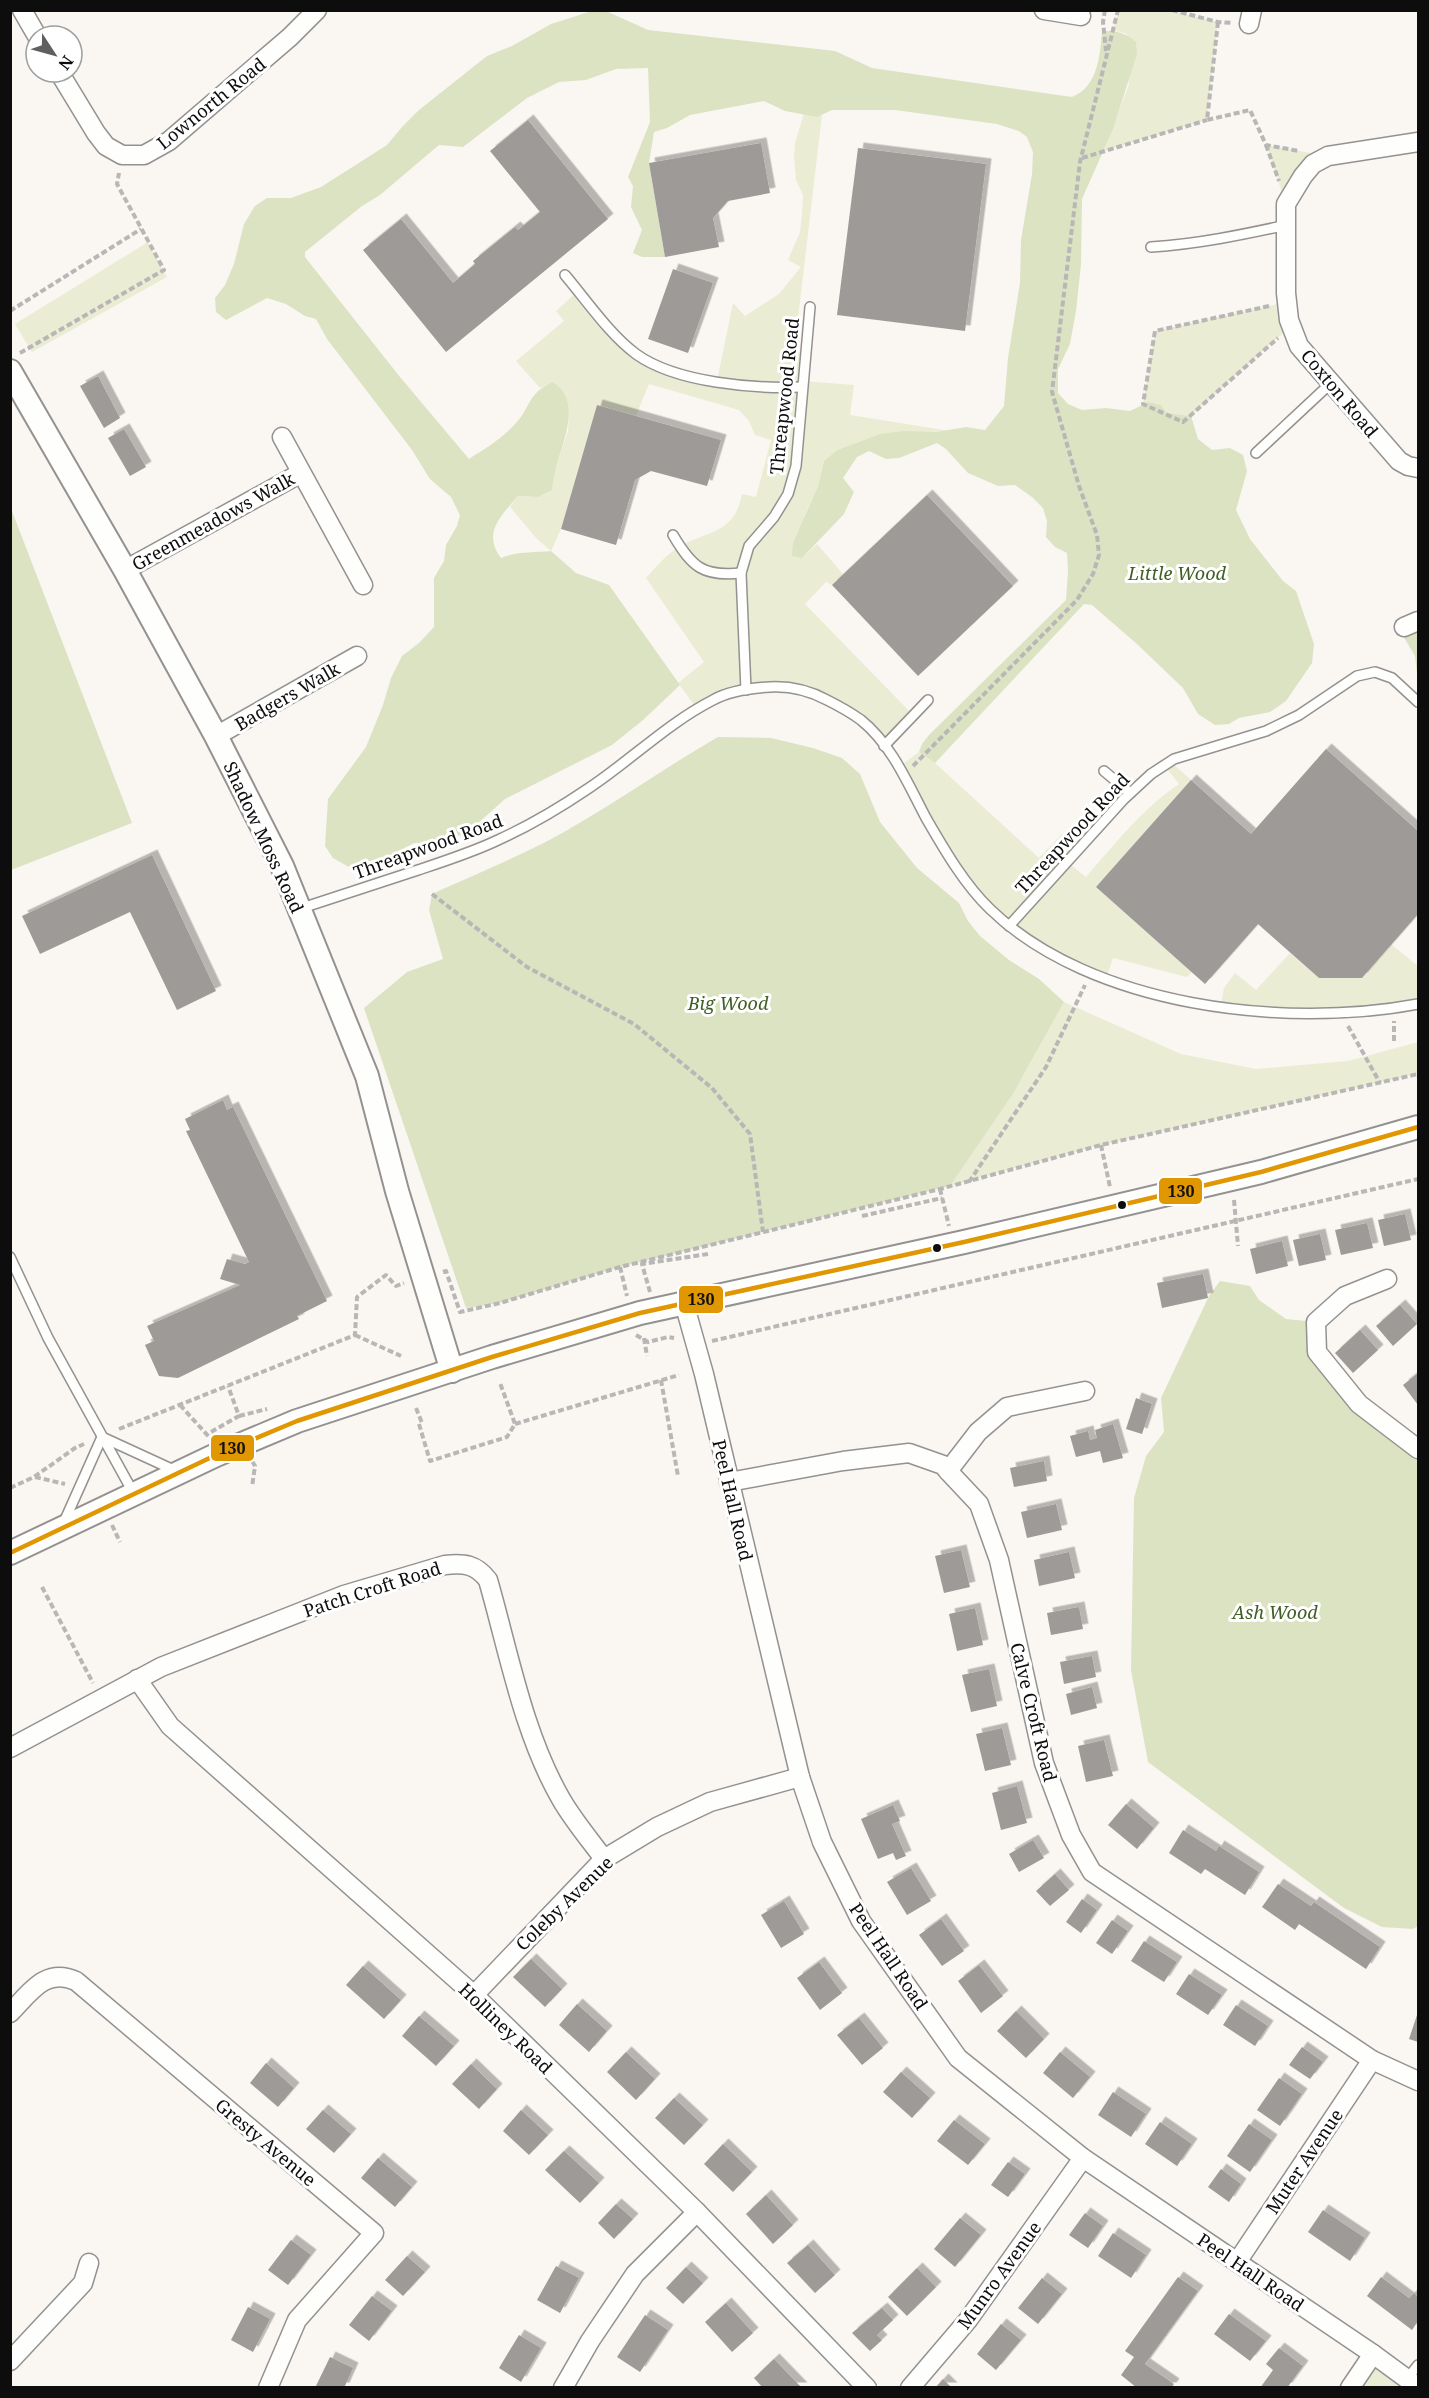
<svg xmlns="http://www.w3.org/2000/svg" width="1429" height="2398" font-family="'Noto Serif',serif">
	<style>
		.green { fill: #eaedd4 }
		.forest { fill: #dce3c3 }
		.building { fill: #9e9a98; filter: url(#shadow) }
		.lines { fill: none; stroke-linecap: round; stroke-linejoin: round }
		.service-casing { stroke: #949290; stroke-width: 12 }
		.minor-casing { stroke: #949290; stroke-width: 21 }
		.tertiary-casing { stroke: #949290; stroke-width: 26 }
		.path { stroke: #b8b7b6; stroke-width: 4; stroke-dasharray: 6 3; stroke-linecap: butt }
		.service { stroke: #fefefd; stroke-width: 9 }
		.minor { stroke: #fefefd; stroke-width: 18 }
		.tertiary { stroke: #fefefd; stroke-width: 22 }
		.bus-1-casing { stroke: #fff; stroke-width: 9 }
		.bus-1 { stroke: #e09701; stroke-width: 4.5 }
		.bus-dot { fill: #0d0d0d; stroke: #fff; stroke-width: 2 }
		.labels { text-anchor: middle; dominant-baseline: central; stroke-width: 6; stroke-linejoin: round; paint-order: stroke }
		.street-label { font-size: 18px; fill: #0d0d0d; stroke: #fff }
		.park-label { font-size: 18px; font-style: italic; fill: #405f24; stroke: #fff }
		.line-badge { stroke: #fff; stroke-width: 2 }
		.pale-badge-label { font-size: 16px; text-anchor: middle; font-weight: bold; fill: #111 }
	</style>
	<defs>
		<filter id="shadow"><feDropShadow dx="5.5" dy="-5.5" stdDeviation="0" flood-color="#0004"/></filter>
	</defs>
	<rect width="100%" height="100%" fill="#faf6f2"/>
	<!-- green -->
	<g class="green">
		<polygon points="1118,11 1172,11 1218,22 1207,120 1104,151 1129,84 1127,34 1113,30"/>
		<path d="M804,113L817,117L822,115L794,352L806,351L803,381L854,385L850,415L950,431L880,434L837,450L824,461L818,486L804,517L802,558L817,544L843,574L832,585L826,582L805,604L914,716L884,746L860,720L796,689L746,690L698,710L678,683L704,662L646,578C656,567 665,556 677,548C706,530 734,536 742,494L756,497L771,440L755,435L749,421L739,410L649,384L636,416L597,405L561,529L551,551L537,539L510,507L518,496L538,497L552,490L555,469L568,431L569,414L552,382L540,388L516,361L564,321L556,311L578,291L625,345L657,365L717,381L733,303L745,316L779,294L801,267L788,260L800,232L802,214L803,195L796,180L794,157L795,143Z"/>
		<polygon points="1266,145 1328,156 1286,204"/>
		<polygon points="148,242 167,277 32,352 15,324"/>
		<polygon points="1287,302 1291,326 1191,416 1165,413 1148,402 1143,404 1155,331"/>
		<path d="M919,752L935,763L1039,858L1062,834L1078,849L1067,862L1086,877C1115,844 1142,809 1179,784L1164,765L1170,761L1191,780L1096,887L1192,972L1187,977L1113,958L1106,979L1056,957L979,898L900,766Z"/>
		<polygon points="1392,945 1418,966 1418,1004 1376,1011 1220,1009 1224,988 1235,973 1256,990 1290,953 1319,978 1362,978"/>
		<polygon points="1064,1002 1181,1054 1256,1069 1348,1061 1418,1042 1418,1074 1101,1145 950,1186 1013,1094"/>
		<polygon points="1373,2354 1417,2388 1350,2388"/>
	</g>
	<!-- forest -->
	<g class="forest">
		<path d="M592,11H606L648,30L835,51L872,68L1072,97C1098,87 1100,55 1102,31C1116,31 1125,32 1136,42L1137,54L1113,129L1082,199L1081,264L1076,311L1070,344L1058,369V393L1068,404L1082,410L1106,408L1130,411L1148,402L1161,405L1166,413L1191,416L1198,439L1212,450L1230,448L1243,455L1247,471L1236,510L1250,539L1283,581L1296,591L1314,644L1312,663L1286,701L1270,712L1239,718L1229,724L1215,725L1198,714L1183,688L1137,644L1092,605L1084,604L935,763L919,752L922,744L929,735L1066,600L1068,571L1067,553L1055,547L1046,537L1047,521L1043,508L1032,497L1015,485L998,486L968,473L946,449L937,443L899,458L886,459L869,451L857,457L843,478L854,492L844,514L802,558L792,556L793,543L818,486L824,461L837,450L880,434L904,431L936,432L966,427L985,430L1004,406L1008,358L1020,283L1021,240L1032,174L1033,152L1027,137L1019,131L997,124L895,110H832L817,117L785,111L764,101L690,115L667,128L654,132L649,163L665,257H642L633,253L642,230L631,207L633,186L628,177L650,122L648,68L616,69L586,80L559,82L527,98L463,147L439,145L380,195L362,206L305,252V257L400,377L469,459C486,448 502,439 515,424C531,408 526,395 552,382C583,399 563,442 556,467C554,475 553,483 552,490L538,497L518,496C501,516 482,533 501,558C518,551 533,553 551,551L576,573L609,585L680,685L643,720L612,745L505,799L467,833L440,842L414,843L389,856L349,867L333,858L325,846L328,799L366,747L383,705L391,678L402,656L419,643L434,627V578L444,561L446,545L457,526L460,515L451,497L430,479L412,450L327,339L316,319L305,316L286,304L267,298L226,320L216,312L215,298L225,285L234,264L244,224L255,206L267,198H291L321,187L387,145L402,127L419,110L487,56L512,46L551,24Z"/>
		<polygon points="10,506 132,823 11,870 10,870"/>
		<polygon points="1418,621 1418,682 1415,656 1403,636"/>
		<path d="M718,737L771,738L813,748L842,758L860,774L880,822L917,868L959,903L968,921L980,936L1009,960L1039,979L1064,1002L1013,1094L950,1186L620,1267L500,1303L466,1308L364,1008L407,972L443,959L429,910L432,894C482,871 534,851 581,822C627,795 671,764 718,737Z"/>
		<polygon points="1220,1281 1250,1286 1259,1300 1286,1319 1316,1322 1317,1352 1418,1449 1418,1926 1413,1929 1382,1927 1344,1908 1148,1762 1131,1670 1134,1498 1146,1456 1164,1432 1161,1398 1209,1296"/>
	</g>
	<!-- building -->
	<g class="building">
		<polygon points="528,120 608,219 446,352 363,250 401,219 453,283 475,264 473,261 515,227 518,230 540,212 490,151"/>
		<polygon points="761,143 770,193 728,201 713,218 719,247 665,257 649,163"/>
		<polygon points="858,148 986,164 965,331 837,315"/>
		<polygon points="673,269 713,283 688,353 648,339"/>
		<polygon points="98,376 120,418 104,428 80,386"/>
		<polygon points="597,405 721,440 707,486 651,471 635,480 616,545 561,529"/>
		<polygon points="124,429 146,467 130,476 108,438"/>
		<polygon points="927,495 1013,586 918,676 832,585"/>
		<polygon points="1326,749 1418,831 1418,914 1362,978 1319,978 1258,924 1205,984 1096,887 1191,780 1251,834"/>
		<polygon points="152,855 216,991 177,1010 130,912 40,954 22,916"/>
		<polygon points="223,1100 227,1110 233,1107 327,1301 297,1316 299,1319 178,1378 159,1376 145,1345 154,1341 147,1326 240,1285 220,1279 227,1259 245,1264 249,1262 186,1131 190,1130 185,1119"/>
		<polygon points="1405,1214 1411,1240 1384,1246 1378,1220"/>
		<polygon points="1367,1223 1373,1248 1341,1255 1335,1230"/>
		<polygon points="1320,1234 1326,1260 1299,1266 1293,1240"/>
		<polygon points="1282,1241 1288,1266 1256,1274 1250,1249"/>
		<polygon points="1203,1274 1208,1298 1162,1308 1157,1283"/>
		<polygon points="1400,1305 1417,1324 1393,1346 1376,1326"/>
		<polygon points="1360,1330 1378,1350 1353,1373 1335,1353"/>
		<polygon points="1418,1373 1418,1405 1403,1385"/>
		<polygon points="1136,1398 1152,1404 1142,1434 1126,1429"/>
		<polygon points="1113,1424 1123,1458 1103,1463 1100,1451 1076,1457 1070,1436 1088,1431 1090,1440 1097,1438 1095,1430"/>
		<polygon points="1044,1461 1047,1481 1014,1487 1010,1468"/>
		<polygon points="1056,1504 1062,1530 1027,1538 1021,1512"/>
		<polygon points="961,1550 970,1587 944,1593 935,1556"/>
		<polygon points="1069,1552 1075,1578 1039,1586 1034,1560"/>
		<polygon points="1079,1607 1083,1629 1051,1635 1047,1613"/>
		<polygon points="975,1608 983,1645 957,1651 949,1614"/>
		<polygon points="1092,1656 1096,1677 1064,1684 1060,1662"/>
		<polygon points="989,1669 997,1706 971,1712 962,1675"/>
		<polygon points="1092,1687 1097,1708 1071,1715 1066,1694"/>
		<polygon points="1002,1728 1011,1765 985,1771 976,1734"/>
		<polygon points="1104,1740 1113,1776 1086,1782 1078,1746"/>
		<polygon points="1017,1786 1027,1823 1001,1830 992,1793"/>
		<polygon points="1126,1804 1154,1828 1137,1849 1108,1825"/>
		<polygon points="893,1805 900,1821 892,1824 906,1856 896,1860 893,1853 878,1859 861,1819"/>
		<polygon points="1183,1830 1216,1851 1219,1846 1259,1872 1245,1895 1205,1869 1201,1874 1169,1853"/>
		<polygon points="1033,1840 1044,1858 1019,1872 1009,1854"/>
		<polygon points="911,1868 931,1901 907,1915 887,1882"/>
		<polygon points="1055,1874 1069,1890 1050,1906 1036,1891"/>
		<polygon points="1278,1884 1311,1906 1314,1902 1380,1947 1366,1969 1299,1924 1295,1930 1262,1907"/>
		<polygon points="1082,1899 1097,1910 1081,1933 1066,1922"/>
		<polygon points="784,1901 804,1934 781,1948 761,1915"/>
		<polygon points="941,1919 964,1951 942,1966 919,1935"/>
		<polygon points="1112,1920 1128,1931 1112,1954 1096,1943"/>
		<polygon points="1144,1941 1177,1962 1164,1982 1131,1961"/>
		<polygon points="531,1959 562,1989 545,2007 513,1977"/>
		<polygon points="819,1962 842,1993 820,2010 797,1978"/>
		<polygon points="979,1965 1003,1996 981,2013 958,1981"/>
		<polygon points="363,1966 401,2000 384,2019 346,1985"/>
		<polygon points="1189,1974 1222,1995 1208,2015 1176,1994"/>
		<polygon points="577,2004 607,2031 589,2052 559,2025"/>
		<polygon points="1236,2005 1268,2026 1255,2046 1223,2025"/>
		<polygon points="1016,2011 1044,2039 1026,2058 997,2031"/>
		<polygon points="1418,2012 1418,2042 1409,2039"/>
		<polygon points="419,2016 454,2046 436,2066 402,2036"/>
		<polygon points="859,2018 883,2048 862,2065 837,2035"/>
		<polygon points="1302,2047 1323,2062 1310,2079 1289,2065"/>
		<polygon points="626,2052 655,2079 636,2100 607,2072"/>
		<polygon points="1060,2052 1090,2077 1073,2098 1043,2073"/>
		<polygon points="266,2063 294,2088 278,2107 250,2083"/>
		<polygon points="471,2064 497,2089 479,2109 452,2084"/>
		<polygon points="901,2072 930,2098 912,2118 883,2092"/>
		<polygon points="1279,2078 1302,2094 1280,2126 1257,2110"/>
		<polygon points="1113,2092 1146,2114 1131,2137 1098,2115"/>
		<polygon points="674,2098 703,2125 684,2145 655,2118"/>
		<polygon points="323,2110 351,2134 334,2153 306,2129"/>
		<polygon points="521,2110 548,2135 529,2155 503,2131"/>
		<polygon points="954,2120 985,2144 968,2165 937,2141"/>
		<polygon points="1160,2122 1192,2144 1177,2166 1145,2144"/>
		<polygon points="1249,2124 1272,2140 1250,2172 1227,2156"/>
		<polygon points="723,2144 752,2172 733,2192 704,2164"/>
		<polygon points="564,2151 599,2183 580,2203 545,2170"/>
		<polygon points="378,2158 412,2187 395,2207 361,2178"/>
		<polygon points="1008,2162 1025,2174 1008,2197 991,2185"/>
		<polygon points="1221,2169 1241,2184 1229,2202 1208,2187"/>
		<polygon points="766,2195 793,2225 773,2244 746,2214"/>
		<polygon points="616,2204 633,2219 614,2239 598,2223"/>
		<polygon points="1323,2210 1365,2238 1350,2261 1308,2232"/>
		<polygon points="1085,2213 1103,2226 1088,2248 1069,2235"/>
		<polygon points="960,2218 981,2235 955,2267 934,2249"/>
		<polygon points="1113,2233 1146,2255 1131,2278 1098,2256"/>
		<polygon points="291,2240 311,2255 288,2285 268,2270"/>
		<polygon points="808,2245 835,2275 815,2293 787,2263"/>
		<polygon points="407,2256 425,2272 403,2296 385,2280"/>
		<polygon points="556,2266 579,2278 560,2313 537,2300"/>
		<polygon points="686,2267 703,2283 683,2304 666,2288"/>
		<polygon points="917,2268 936,2287 907,2316 888,2297"/>
		<polygon points="1178,2277 1198,2291 1145,2364 1174,2384 1171,2388 1137,2388 1121,2375 1134,2357 1125,2351"/>
		<polygon points="1381,2277 1409,2298 1414,2293 1418,2297 1418,2321 1412,2330 1367,2296"/>
		<polygon points="1042,2278 1062,2294 1038,2324 1018,2308"/>
		<polygon points="372,2296 392,2311 369,2341 349,2325"/>
		<polygon points="726,2303 753,2333 732,2352 705,2322"/>
		<polygon points="248,2307 270,2319 253,2352 231,2340"/>
		<polygon points="882,2308 893,2320 877,2335 882,2340 870,2351 852,2333"/>
		<polygon points="1229,2314 1266,2341 1250,2361 1214,2334"/>
		<polygon points="645,2315 668,2330 640,2372 617,2357"/>
		<polygon points="1001,2324 1021,2340 996,2370 977,2354"/>
		<polygon points="519,2335 541,2348 521,2382 499,2368"/>
		<polygon points="1279,2348 1303,2366 1287,2388 1260,2388 1273,2370 1266,2364"/>
		<polygon points="330,2357 353,2368 344,2388 315,2388"/>
		<polygon points="774,2359 802,2388 763,2388 754,2378"/>
		<polygon points="943,2379 952,2388 935,2388"/>
	</g>
	<g class="lines">
		<!-- service casing -->
		<g class="service-casing">
			<g id="service">
				<path d="M1151,247C1198,244 1241,235 1287,225"/>
				<path d="M565,275C587,301 610,335 636,354C676,383 755,389 802,387"/>
				<polyline points="1256,453 1331,383"/>
				<path d="M673,535C692,567 703,577 741,573"/>
				<polyline points="746,690 741,573 749,546 774,517 788,494 796,466 810,307"/>
				<polyline points="884,746 928,700"/>
				<polyline points="1104,771 1130,793"/>
				<path d="M299,909C339,896 378,883 418,870C445,861 473,852 498,840C529,826 561,807 589,788C631,760 668,723 713,700C729,691 751,688 770,687C789,686 810,691 827,700C839,706 850,712 861,720C892,745 908,784 926,818C944,849 964,884 990,909C1091,1007 1285,1029 1418,1004"/>
				<polyline points="1009,926 1124,799 1151,774 1174,759 1266,731 1299,715 1357,676 1375,672 1392,678 1418,702"/>
				<polyline points="10,1257 48,1338 134,1494"/>
				<polyline points="64,1522 102,1437 176,1471"/>
				<polyline points="1407,2379 1418,2365"/>
			</g>
		</g>
		<!-- minor casing -->
		<g class="minor-casing">
			<g id="minor">
				<polyline points="22,10 37,36"/>
				<polyline points="1044,10 1081,16"/>
				<polyline points="1249,24 1252,10"/>
				<polyline points="59,72 96,133 106,146 122,155 144,155 169,141 290,37 317,10"/>
				<polyline points="1418,142 1328,156 1313,164 1303,176 1286,204 1286,293 1289,320 1299,346 1399,461 1408,466 1418,468"/>
				<polyline points="282,437 363,585"/>
				<polyline points="125,570 301,473"/>
				<polyline points="1404,627 1418,621"/>
				<polyline points="216,736 357,656"/>
				<polyline points="1387,1279 1345,1296 1316,1322 1317,1352 1359,1404 1418,1449"/>
				<polyline points="684,1303 704,1374 800,1777 822,1842 861,1921 958,2058 1083,2158 1373,2354 1418,2387"/>
				<polyline points="948,1471 978,1432 1007,1407 1085,1391"/>
				<polyline points="729,1482 843,1461 909,1453 943,1465 948,1471 979,1504 999,1560 1044,1763 1071,1835 1092,1872 1372,2060 1418,2081"/>
				<polyline points="137,1679 170,1726 474,1995 697,2212 867,2388"/>
				<path d="M10,1748L161,1667L344,1595L445,1565C464,1563 476,1564 488,1580C509,1653 523,1733 561,1799C573,1820 590,1840 604,1859"/>
				<polyline points="474,1995 604,1859 657,1827 710,1802 800,1777"/>
				<path d="M10,2013C30,1993 45,1967 76,1981L374,2233L297,2320L268,2388"/>
				<polyline points="1237,2262 1372,2060"/>
				<polyline points="10,2361 83,2283 89,2263"/>
				<polyline points="563,2388 590,2341 635,2274 697,2212"/>
				<polyline points="910,2388 968,2320 1083,2158"/>
				<polyline points="1350,2388 1373,2354"/>
			</g>
		</g>
		<!-- tertiary casing -->
		<g class="tertiary-casing">
			<g id="tertiary">
				<polyline points="10,371 125,570 216,736 282,866 367,1076 397,1191 452,1371"/>
				<polyline points="10,1553 216,1455 297,1421 492,1357 640,1313 964,1242 1261,1172 1418,1127"/>
			</g>
		</g>
		<!-- path -->
		<g class="path">
			<polyline points="1105,10 1103,22 1106,51"/>
			<polyline points="1172,10 1218,22 1233,23"/>
			<polyline points="1218,22 1207,120 1250,110 1266,145 1299,151"/>
			<polyline points="1266,145 1279,181"/>
			<polyline points="1082,158 1207,120"/>
			<polyline points="1269,306 1155,331 1143,404 1183,422 1278,338"/>
			<polyline points="10,311 141,229"/>
			<polyline points="20,353 164,270 117,184 119,173"/>
			<polyline points="913,766 1077,600 1093,574 1099,555 1097,535 1079,486 1052,392 1080,162 1118,10"/>
			<polyline points="432,894 527,967 634,1024 712,1088 750,1134 763,1232"/>
			<polyline points="1348,1026 1380,1083"/>
			<polyline points="1394,1041 1394,1021"/>
			<polyline points="1101,1145 1110,1187"/>
			<polyline points="969,1182 1046,1067 1085,985"/>
			<polyline points="940,1189 949,1226"/>
			<polyline points="1234,1200 1238,1246"/>
			<polyline points="862,1216 942,1198"/>
			<polyline points="620,1267 627,1296"/>
			<polyline points="443,1272 446,1271 460,1312 500,1303 620,1267 940,1189 1101,1145 1418,1074"/>
			<polyline points="650,1292 642,1264 708,1254"/>
			<polyline points="355,1335 401,1356"/>
			<polyline points="636,1335 648,1342 668,1337 674,1338"/>
			<polyline points="644,1338 647,1356"/>
			<polyline points="712,1341 1418,1179"/>
			<polyline points="661,1380 678,1476"/>
			<polyline points="180,1405 210,1438"/>
			<polyline points="416,1408 422,1423"/>
			<polyline points="239,1416 267,1409"/>
			<polyline points="419,1424 430,1461 507,1437 515,1424 500,1383"/>
			<polyline points="515,1424 679,1375"/>
			<polyline points="119,1429 355,1335 357,1297 386,1275 396,1286 404,1283"/>
			<polyline points="211,1432 239,1416 228,1386"/>
			<polyline points="252,1461 255,1466 252,1487"/>
			<polyline points="35,1477 65,1484"/>
			<polyline points="10,1488 34,1477 75,1448 84,1444"/>
			<polyline points="112,1525 120,1542"/>
			<polyline points="42,1587 93,1683"/>
		</g>
		<!-- service -->
		<use href="#service" class="service"/>
		<!-- minor -->
		<use href="#minor" class="minor"/>
		<!-- tertiary -->
		<use href="#tertiary" class="tertiary"/>
		<!-- bus-1 casing -->
		<g class="bus-1-casing">
			<polyline id="bus-1" points="10,1553 216,1455 297,1421 492,1357 640,1313 964,1242 1261,1172 1418,1127"/>
		</g>
		<!-- bus-1 -->
		<use href="#bus-1" class="bus-1"/>
	</g>
	<!-- markers -->
	<g class="bus-dot">
		<circle cx="1122" cy="1205" r="5"/>
		<circle cx="937" cy="1248" r="5"/>
	</g>
	<g class="labels">
		<!-- street labels -->
		<g class="street-label">
			<text transform="translate(211 103) rotate(-39)">Lownorth Road</text>
			<text transform="translate(1340 393) rotate(50)">Coxton Road</text>
			<text transform="translate(784 396) rotate(-84)">Threapwood Road</text>
			<text transform="translate(213 521) rotate(-29)">Greenmeadows Walk</text>
			<text transform="translate(287 696) rotate(-30)">Badgers Walk</text>
			<text transform="translate(1072 833) rotate(-47)">Threapwood Road</text>
			<text transform="translate(264 837) rotate(65)">Shadow Moss Road</text>
			<text transform="translate(428 846) rotate(-20)">Threapwood Road</text>
			<text transform="translate(733 1500) rotate(77)">Peel Hall Road</text>
			<text transform="translate(372 1589) rotate(-18)">Patch Croft Road</text>
			<text transform="translate(1034 1712) rotate(76)">Calve Croft Road</text>
			<text transform="translate(564 1903) rotate(-44)">Coleby Avenue</text>
			<text transform="translate(889 1956) rotate(56)">Peel Hall Road</text>
			<text transform="translate(506 2028) rotate(44)">Holliney Road</text>
			<text transform="translate(266 2142) rotate(40)">Gresty Avenue</text>
			<text transform="translate(1304 2161) rotate(-56)">Muter Avenue</text>
			<text transform="translate(1251 2272) rotate(34)">Peel Hall Road</text>
			<text transform="translate(999 2275) rotate(-54)">Munro Avenue</text>
		</g>
		<!-- park labels -->
		<g class="park-label">
			<text x="1177" y="573">Little Wood</text>
			<text x="728" y="1003">Big Wood</text>
			<text x="1275" y="1612">Ash Wood</text>
		</g>
	</g>
	<g class="line-badge">
		<rect x="1158" y="1177" width="45" height="28" rx="6" fill="#e09701"/>
		<rect x="678" y="1285" width="46" height="29" rx="6" fill="#e09701"/>
		<rect x="210" y="1434" width="45" height="28" rx="6" fill="#e09701"/>
	</g>
	<g class="pale-badge-label">
		<text x="1181" y="1197">130</text>
		<text x="701" y="1305">130</text>
		<text x="232" y="1454">130</text>
	</g>
	<!-- border -->
	<rect width="1429" height="2398" fill="none" stroke="#0d0d0d" stroke-width="24"/>
	<!-- north arrow -->
	<g transform="translate(54 54) rotate(126)"><circle r="28" fill="#ffffff" stroke="#9e9e9e" stroke-width="1.5"/>
	<path d="M0-4.5L10 22L0 15L-10 22Z" fill="#605f5d"/>
	<text y="-9" font-size="16" font-weight="bold" text-anchor="middle" fill="#0d0d0d">N</text>
	</g>
</svg>
